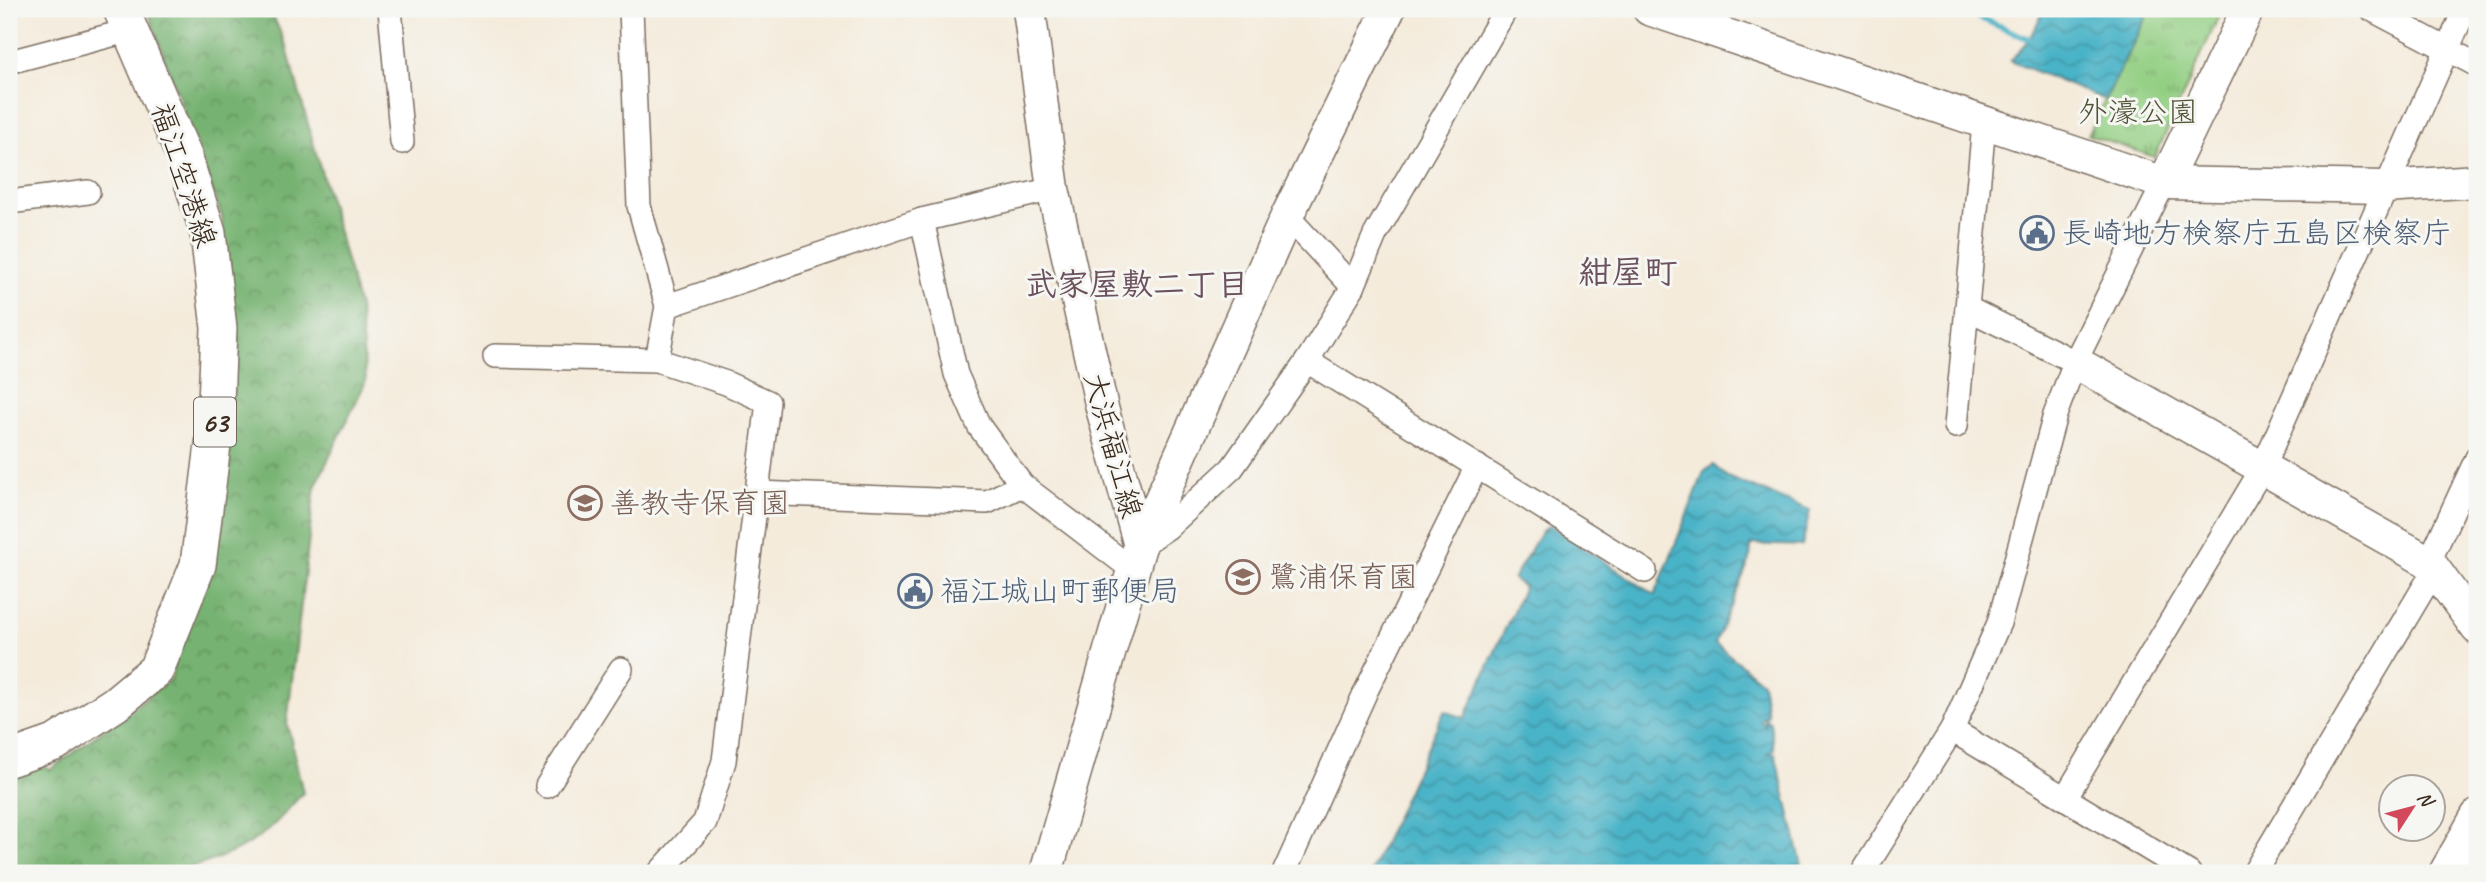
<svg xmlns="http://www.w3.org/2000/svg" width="2486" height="882" font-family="Caveat,'Klee One',sans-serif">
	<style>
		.forest { fill: url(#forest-crowns); stroke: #586e48; stroke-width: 2 }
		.park { fill: url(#park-tufts); stroke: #677c50; stroke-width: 2 }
		.water { fill: url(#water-waves); stroke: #426e72; stroke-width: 2 }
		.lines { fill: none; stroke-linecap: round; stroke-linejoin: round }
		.stream { stroke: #49b3c7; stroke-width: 6 }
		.street-casing { stroke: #7c6e60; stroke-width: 26 }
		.secondary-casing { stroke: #7c6e60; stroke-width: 35 }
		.primary-casing { stroke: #7c6e60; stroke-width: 38 }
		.street { stroke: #fff; stroke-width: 23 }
		.secondary { stroke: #fff; stroke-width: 32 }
		.primary { stroke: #fff; stroke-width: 35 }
		.labels { text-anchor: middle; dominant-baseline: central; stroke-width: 6; stroke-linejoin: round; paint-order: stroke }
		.shield { fill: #f6f6f2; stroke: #73675e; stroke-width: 2 }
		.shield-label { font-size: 28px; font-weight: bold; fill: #3b2a1e }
		.park-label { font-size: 30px; fill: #515337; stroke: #f6f6f2 }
		.street-label { font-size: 30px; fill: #3b2a1e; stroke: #f6f6f2 }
		.service-label { font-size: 30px; fill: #4e5e75; stroke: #f6f6f2; text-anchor: start }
		.education-label { font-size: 30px; fill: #785e54; stroke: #f6f6f2; text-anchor: start }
		.neighbourhood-label { font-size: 32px; font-weight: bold; fill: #6b515e; stroke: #f6f6f2 }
		.quarter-label { font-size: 33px; font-weight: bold; fill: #6b515e; stroke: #f6f6f2 }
	</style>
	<defs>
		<pattern id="forest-crowns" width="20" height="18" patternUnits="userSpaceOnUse" patternTransform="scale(1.75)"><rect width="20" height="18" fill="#76b271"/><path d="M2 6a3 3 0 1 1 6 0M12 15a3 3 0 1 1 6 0" fill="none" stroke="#62915c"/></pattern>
		<pattern id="park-tufts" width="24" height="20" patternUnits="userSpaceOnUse" patternTransform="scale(1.75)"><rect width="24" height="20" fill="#93cf83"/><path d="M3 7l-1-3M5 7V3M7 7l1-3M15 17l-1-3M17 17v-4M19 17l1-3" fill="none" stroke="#79a86b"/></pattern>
		<pattern id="water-waves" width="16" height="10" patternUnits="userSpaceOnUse" patternTransform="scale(1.75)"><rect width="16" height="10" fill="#49b3c7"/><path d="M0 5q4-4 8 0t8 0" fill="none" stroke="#3e92a1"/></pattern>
	</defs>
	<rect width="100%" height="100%" fill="#f6f6f2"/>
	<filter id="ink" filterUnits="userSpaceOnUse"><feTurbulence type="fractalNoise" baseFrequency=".0143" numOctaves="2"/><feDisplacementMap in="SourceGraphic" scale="14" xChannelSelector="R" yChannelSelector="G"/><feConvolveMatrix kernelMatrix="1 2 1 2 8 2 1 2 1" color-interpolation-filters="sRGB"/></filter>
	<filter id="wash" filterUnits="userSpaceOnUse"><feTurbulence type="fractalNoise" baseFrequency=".00686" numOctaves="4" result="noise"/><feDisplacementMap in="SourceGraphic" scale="28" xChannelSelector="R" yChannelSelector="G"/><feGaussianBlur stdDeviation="1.57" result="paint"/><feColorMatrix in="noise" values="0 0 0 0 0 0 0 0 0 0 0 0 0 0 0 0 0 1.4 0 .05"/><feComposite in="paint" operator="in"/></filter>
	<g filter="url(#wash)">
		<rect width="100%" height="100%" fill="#f4ebdb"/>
		<!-- forest -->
		<path class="forest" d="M147,9H270L286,45L359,307L366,381L315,487L287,723L303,793C292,804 282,818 270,828C212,879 117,881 45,870L39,873H9V741L50,770L171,679L230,396L222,217Z"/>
		<!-- park -->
		<polygon class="park" points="2150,9 2222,9 2155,157 2088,135"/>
		<!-- water -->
		<g class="water">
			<polygon points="2045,9 2150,9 2105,100 2010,61 2029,39"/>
			<polygon points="1713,465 1727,477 1810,510 1802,546 1751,544 1750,559 1715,643 1762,682 1767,715 1760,719 1765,726 1764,717 1770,723 1774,749 1768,754 1775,753 1804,873 1370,873 1444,711 1465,718 1524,587 1513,579 1542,531 1550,525 1655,595 1704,472"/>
		</g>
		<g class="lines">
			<!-- stream -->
			<polyline class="stream" points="1959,9 2029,39"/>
		</g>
	</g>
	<g filter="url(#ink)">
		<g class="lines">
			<!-- street casing -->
			<g class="street-casing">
				<g id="street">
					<polyline points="390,9 402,142"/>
					<polyline points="631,9 639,206 667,306 657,360"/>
					<polyline points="2371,9 2477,65"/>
					<polyline points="9,62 131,30"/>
					<polyline points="9,202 88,192"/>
					<polyline points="1287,216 1353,287"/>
					<polyline points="922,220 956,374 979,426 1022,485 1133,570"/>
					<polyline points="667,306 922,220 1053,189"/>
					<polyline points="1967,308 2075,362"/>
					<polyline points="495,356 657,360 726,383 768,402 724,761 705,822 659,873"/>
					<polyline points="1307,361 1645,571"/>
					<polyline points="1956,426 1984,124"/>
					<polyline points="758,493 987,502 1022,485"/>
					<polyline points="1140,546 1167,528 1232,468 1307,361 1353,287 1375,235 1506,9"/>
					<polyline points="2429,562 2477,458"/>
					<polyline points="1952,730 2189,873"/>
					<polyline points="547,786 621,669"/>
					<polyline points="2065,798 2262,469 2465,9"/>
					<polyline points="1284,873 1366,691 1477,466"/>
					<polyline points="1862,873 1952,730 1999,623 2055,415 2075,362 2164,183"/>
					<polyline points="2254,873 2435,569"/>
				</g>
			</g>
			<!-- secondary casing -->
			<g class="secondary-casing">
				<g id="secondary">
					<polyline points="1029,9 1053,189 1102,408 1140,546"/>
					<polyline points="1649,9 2164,183 2385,187 2477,181"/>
					<polyline points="2164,183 2248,9"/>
					<polyline points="2075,362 2429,562 2477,628"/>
					<polyline points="1046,873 1140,546 1287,216 1389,9"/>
					<polyline points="2445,873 2477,816"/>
				</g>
			</g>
			<!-- primary casing -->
			<g class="primary-casing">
				<polyline id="primary" points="9,759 55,743 115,704 156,670 198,565 215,429 219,328 208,233 184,156 121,9"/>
			</g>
			<!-- street -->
			<use href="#street" class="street"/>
			<!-- secondary -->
			<use href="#secondary" class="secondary"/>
			<!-- primary -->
			<use href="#primary" class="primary"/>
		</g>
	</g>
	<!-- icons -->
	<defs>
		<g id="civic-ring" transform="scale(1.75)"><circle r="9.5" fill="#f6f6f2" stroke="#5c6f8a" stroke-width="1.5"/><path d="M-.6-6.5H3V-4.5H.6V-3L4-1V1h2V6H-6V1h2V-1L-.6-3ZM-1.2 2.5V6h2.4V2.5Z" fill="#5c6f8a"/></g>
		<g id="school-ring" transform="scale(1.75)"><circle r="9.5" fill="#f6f6f2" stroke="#8d6e63" stroke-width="1.5"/><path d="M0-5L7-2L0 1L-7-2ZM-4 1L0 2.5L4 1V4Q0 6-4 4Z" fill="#8d6e63"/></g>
	</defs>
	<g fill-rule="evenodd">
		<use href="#civic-ring" x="2037" y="233"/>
		<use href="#school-ring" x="585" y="503"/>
		<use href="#school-ring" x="1243" y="577"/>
		<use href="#civic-ring" x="915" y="591"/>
	</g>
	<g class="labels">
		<!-- shield labels -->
		<rect class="shield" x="194" y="397.5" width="42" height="49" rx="5"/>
		<g class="shield-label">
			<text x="215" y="422">63</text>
		</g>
		<!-- park labels -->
		<g class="park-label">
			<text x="2138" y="112">外濠公園</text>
		</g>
		<!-- street labels -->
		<g class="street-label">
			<text transform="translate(184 175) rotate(72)">福江空港線</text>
			<text transform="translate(1113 445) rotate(75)">大浜福江線</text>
		</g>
		<!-- service labels -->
		<g class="service-label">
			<text x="2062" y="233">長崎地方検察庁五島区検察庁</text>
			<text x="940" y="591">福江城山町郵便局</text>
		</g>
		<!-- education labels -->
		<g class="education-label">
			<text x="610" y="503">善教寺保育園</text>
			<text x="1268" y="577">鷺浦保育園</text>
		</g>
		<!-- neighbourhood labels -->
		<g class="neighbourhood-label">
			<text x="1137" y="284">武家屋敷二丁目</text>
		</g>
		<!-- quarter labels -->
		<g class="quarter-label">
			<text x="1628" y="272">紺屋町</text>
		</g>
	</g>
	<!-- margin -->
	<rect width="2486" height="882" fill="none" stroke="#f6f6f2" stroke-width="35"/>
	<!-- north arrow -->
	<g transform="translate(2412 808) rotate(54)"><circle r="33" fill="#f6f6f2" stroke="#aba49d" stroke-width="2"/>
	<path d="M0-5L12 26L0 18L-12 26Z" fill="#d1495b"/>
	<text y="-10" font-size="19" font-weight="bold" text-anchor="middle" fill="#3b2a1e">N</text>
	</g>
</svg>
